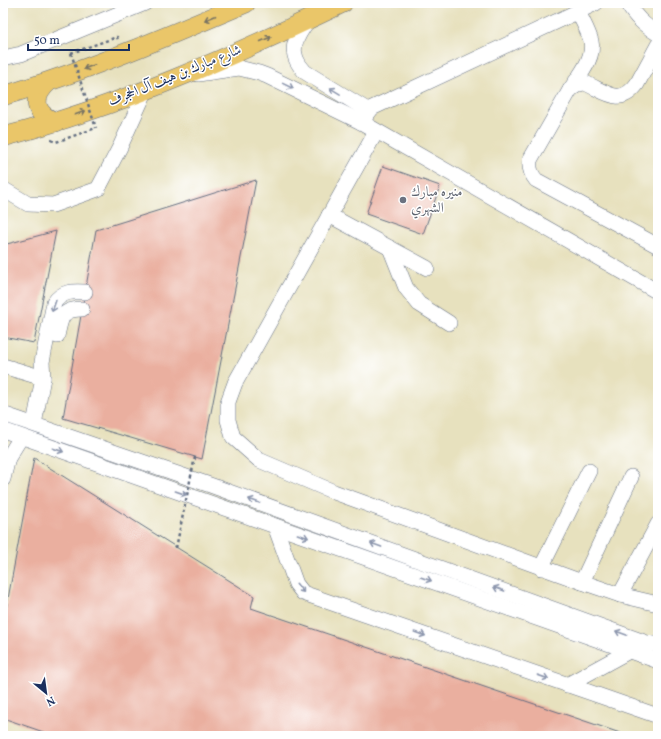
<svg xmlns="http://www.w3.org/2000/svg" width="661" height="739" font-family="Vollkorn,Amiri,serif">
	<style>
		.building { fill: #eaaf9f }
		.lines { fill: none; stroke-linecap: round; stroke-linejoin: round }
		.minor-casing { stroke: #626d80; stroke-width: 16 }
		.major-casing { stroke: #626d80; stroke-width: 20 }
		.path { stroke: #626d80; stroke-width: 2.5; stroke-dasharray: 3 3; stroke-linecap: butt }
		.minor { stroke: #fff; stroke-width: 15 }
		.major { stroke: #eac669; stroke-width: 19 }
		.path-bridge { stroke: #626d80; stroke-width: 2.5; stroke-dasharray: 3 3; stroke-linecap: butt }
		.oneway { stroke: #787363 }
		.oneway2 { stroke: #8d97ae }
		.worship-dot { fill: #6b7280; stroke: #fff; stroke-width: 1.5 }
		.labels { text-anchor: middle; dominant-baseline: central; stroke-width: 3; stroke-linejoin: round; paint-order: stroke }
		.street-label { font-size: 14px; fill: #1b2f5e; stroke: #fff }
		.worship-label { font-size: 14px; fill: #5b616d; stroke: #fff; text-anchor: start }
	</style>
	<rect width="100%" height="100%" fill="#fff"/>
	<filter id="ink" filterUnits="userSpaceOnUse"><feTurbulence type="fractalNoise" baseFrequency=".025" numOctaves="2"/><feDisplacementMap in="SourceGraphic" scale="8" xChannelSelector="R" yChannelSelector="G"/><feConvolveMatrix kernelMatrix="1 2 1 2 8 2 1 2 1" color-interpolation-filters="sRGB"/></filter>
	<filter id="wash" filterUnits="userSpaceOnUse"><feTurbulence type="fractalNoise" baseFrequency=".012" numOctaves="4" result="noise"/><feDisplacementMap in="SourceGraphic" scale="16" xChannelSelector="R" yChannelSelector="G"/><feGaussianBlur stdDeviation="0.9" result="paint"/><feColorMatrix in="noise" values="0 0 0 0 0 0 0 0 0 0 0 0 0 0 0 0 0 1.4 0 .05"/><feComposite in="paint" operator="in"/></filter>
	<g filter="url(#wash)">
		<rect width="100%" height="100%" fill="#e7e1be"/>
		<g id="blocks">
			<!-- building -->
			<g class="building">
				<polygon points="383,166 440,186 423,234 366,214"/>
				<polygon points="256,180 202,459 63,418 96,230"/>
				<polygon points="56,231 34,343 3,337 3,245"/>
				<polygon points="34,458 254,596 251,608 629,736 55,736 3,718 3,626"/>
			</g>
		</g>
	</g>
	<g filter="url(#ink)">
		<use href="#blocks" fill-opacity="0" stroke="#626d80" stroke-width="1"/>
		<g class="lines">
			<!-- minor casing -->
			<g class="minor-casing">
				<g id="minor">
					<path d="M627,3C635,17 644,25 658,34"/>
					<path d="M309,19C295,38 286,52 305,72L369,111"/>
					<path d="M658,45L637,84C620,107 606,92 585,83C579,83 575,86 570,90L530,160C529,169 531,174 536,180L658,246"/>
					<polyline points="3,58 21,54 145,3"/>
					<polyline points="198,74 239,68 259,73 267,76 361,122 658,292"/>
					<path d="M570,90C579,76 595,58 591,41C588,30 582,21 578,11"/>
					<polyline points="361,122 372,108 596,3"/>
					<polyline points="376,132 235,383 228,402 228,420 233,437 259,460 334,492 582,582 620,595 658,604"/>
					<polyline points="3,189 28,204 53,205 98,189 120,147 146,90"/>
					<polyline points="329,215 427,268"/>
					<polyline points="390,248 406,288 419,304 449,323"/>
					<path d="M57,336C61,318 61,309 82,309"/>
					<polyline points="3,366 43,378"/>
					<polyline points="3,414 210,485 647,643 658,645"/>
					<path d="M34,424L43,378L42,362L54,303C62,291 73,291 85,292"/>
					<polyline points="3,430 658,661"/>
					<polyline points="3,479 8,458 21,437"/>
					<polyline points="275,526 296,584 303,593 658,716"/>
					<polyline points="541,568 589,471"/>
					<polyline points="582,582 631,477"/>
					<polyline points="620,595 658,524"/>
					<polyline points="567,685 629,651"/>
				</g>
			</g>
			<!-- major casing -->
			<g class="major-casing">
				<g id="major">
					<path d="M48,82C31,98 34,114 56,122"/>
					<path d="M3,96C86,71 166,37 246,3"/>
					<path d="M3,137C121,106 233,56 343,3"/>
				</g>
			</g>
			<!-- path -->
			<g class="path">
				<polyline points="71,53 117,37 118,40"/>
				<polyline points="51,140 56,142 96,128"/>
			</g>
			<!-- minor -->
			<use href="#minor" class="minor"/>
			<!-- major -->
			<use href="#major" class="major"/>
			<!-- path-bridge -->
			<g class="path-bridge">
				<polyline points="71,53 96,128"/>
				<polyline points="176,548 195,457"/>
			</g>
		</g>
		<!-- one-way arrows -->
		<defs><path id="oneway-shaft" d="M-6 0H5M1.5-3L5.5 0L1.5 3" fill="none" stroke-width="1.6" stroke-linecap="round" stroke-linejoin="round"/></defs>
		<g class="oneway">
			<use href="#oneway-shaft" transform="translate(210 18) rotate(157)"/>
			<use href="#oneway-shaft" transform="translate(266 39) rotate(-24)"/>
			<use href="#oneway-shaft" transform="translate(89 67) rotate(159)"/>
			<use href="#oneway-shaft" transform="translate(80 113) rotate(-20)"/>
		</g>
		<g class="oneway2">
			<use href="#oneway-shaft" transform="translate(288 86) rotate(26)"/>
			<use href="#oneway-shaft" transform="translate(335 91) rotate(-149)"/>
			<use href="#oneway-shaft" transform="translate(54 306) rotate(109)"/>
			<use href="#oneway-shaft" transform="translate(58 450) rotate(19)"/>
			<use href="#oneway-shaft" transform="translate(181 493) rotate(19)"/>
			<use href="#oneway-shaft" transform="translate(254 501) rotate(-160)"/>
			<use href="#oneway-shaft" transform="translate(303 536) rotate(19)"/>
			<use href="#oneway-shaft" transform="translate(376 545) rotate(-160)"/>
			<use href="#oneway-shaft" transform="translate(426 579) rotate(19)"/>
			<use href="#oneway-shaft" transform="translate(300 588) rotate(51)"/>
			<use href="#oneway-shaft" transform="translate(499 589) rotate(-160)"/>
			<use href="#oneway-shaft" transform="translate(621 633) rotate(-160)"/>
			<use href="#oneway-shaft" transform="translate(420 634) rotate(19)"/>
			<use href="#oneway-shaft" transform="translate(543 677) rotate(19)"/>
		</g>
	</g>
	<!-- markers -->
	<circle class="worship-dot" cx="403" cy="200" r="4"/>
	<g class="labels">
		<!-- street labels -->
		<g class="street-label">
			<text transform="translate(175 76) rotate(-22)">شارع مبارك بن هيف آل الحجرف</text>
		</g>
		<!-- worship labels -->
		<g class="worship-label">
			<text x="411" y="192">منيره مبارك<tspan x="411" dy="16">الشهري</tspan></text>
		</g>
	</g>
	<!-- margin -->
	<rect width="661" height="739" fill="none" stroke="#fff" stroke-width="16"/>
	<!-- north arrow -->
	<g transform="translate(46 693) rotate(151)" stroke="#ffffff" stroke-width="3" paint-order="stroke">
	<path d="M0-3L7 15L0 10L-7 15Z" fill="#1b2f5e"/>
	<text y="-6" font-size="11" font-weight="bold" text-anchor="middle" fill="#1b2f5e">N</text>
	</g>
	<!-- scale -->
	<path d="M28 44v6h101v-6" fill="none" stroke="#1b2f5e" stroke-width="2"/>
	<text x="34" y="44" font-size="12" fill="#1b2f5e" stroke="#ffffff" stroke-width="3" paint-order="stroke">50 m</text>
</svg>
